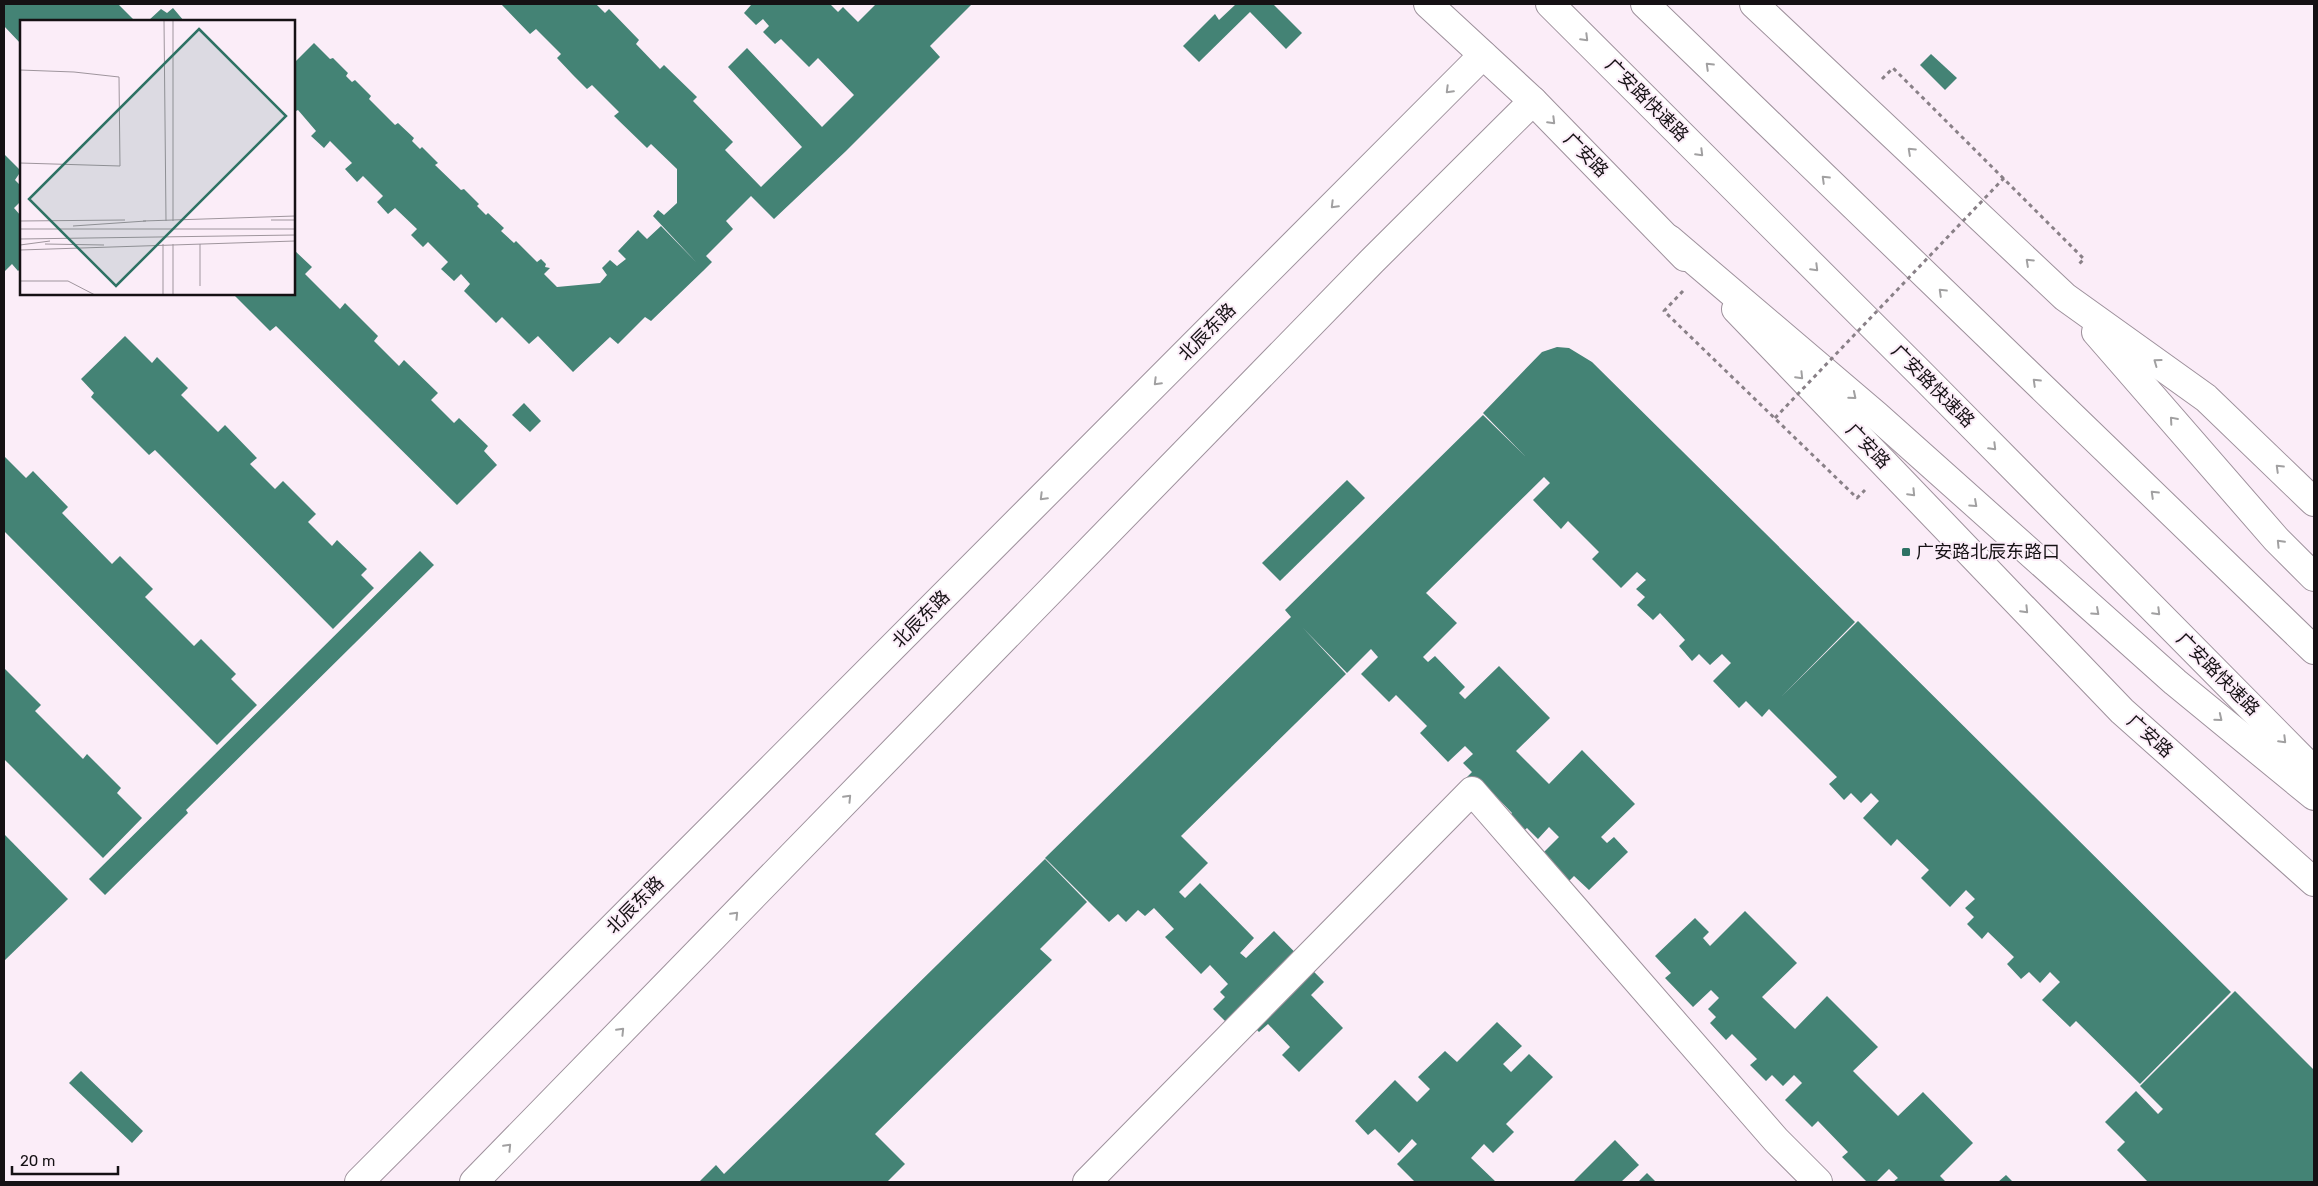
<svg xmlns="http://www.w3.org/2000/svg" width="2318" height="1186" font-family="Rubik,'Noto Sans SC',sans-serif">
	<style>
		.building { fill: #448375 }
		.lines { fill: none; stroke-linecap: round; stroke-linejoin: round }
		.minor-casing { stroke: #9e919c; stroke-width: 30 }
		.tertiary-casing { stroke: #9e919c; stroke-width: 30 }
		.secondary-casing { stroke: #9e919c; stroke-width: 30 }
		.trunk-casing { stroke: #9e919c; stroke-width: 30 }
		.path { stroke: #898087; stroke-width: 3; stroke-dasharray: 4 4; stroke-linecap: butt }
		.minor { stroke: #fff; stroke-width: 28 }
		.tertiary { stroke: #fff; stroke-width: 28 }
		.secondary { stroke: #fff; stroke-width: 28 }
		.trunk { stroke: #fff; stroke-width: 28 }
		.path-bridge { stroke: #898087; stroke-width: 3; stroke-dasharray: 4 4; stroke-linecap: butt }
		.oneway { stroke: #a1a0a1 }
		.poi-dot { fill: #2e7264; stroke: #fbedf8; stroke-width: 2 }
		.labels { text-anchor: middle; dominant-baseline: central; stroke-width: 4; stroke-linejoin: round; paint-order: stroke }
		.street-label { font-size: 18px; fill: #151114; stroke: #fbedf8 }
		.poi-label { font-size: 18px; fill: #151114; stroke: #fbedf8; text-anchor: start }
		.inset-road { fill: none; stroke: #9f959d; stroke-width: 1 }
		.view { fill: #2e7264; fill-opacity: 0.15; stroke: #2e7264; stroke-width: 2.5 }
		.inset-edge { fill: none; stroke: #151114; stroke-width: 2.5 }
	</style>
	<rect width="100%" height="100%" fill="#fbedf8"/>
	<!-- building -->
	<g class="building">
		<polygon points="4,4 118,4 135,21 21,21 21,44 4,26"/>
		<polygon points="501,4 596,4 605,13 609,9 639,40 636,44 660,69 664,65 697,97 693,101 733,142 725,150 761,187 802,147 728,67 747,48 822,127 854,95 818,58 809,67 781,39 775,44 763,32 769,26 763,19 756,25 744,13 751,5 749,4 830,4 838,12 843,7 858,22 876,4 972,4 930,46 940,57 846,151 774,219 751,196 726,221 733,229 706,256 712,262 703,271 651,321 645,317 618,344 610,337 573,372 538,336 529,344 502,317 496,323 464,291 470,284 461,274 454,281 441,269 448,262 428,242 423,247 411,235 417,229 395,208 388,214 377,202 383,196 363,176 357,182 345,169 352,163 330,141 324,148 311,136 316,131 298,110 294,112 294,63 314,43 330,59 333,58 348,73 346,76 352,82 355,80 371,96 369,99 395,125 398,123 414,138 412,141 420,149 422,147 438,163 435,165 461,190 464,189 479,204 477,206 486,215 488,213 504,228 501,231 514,243 516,241 537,262 541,259 546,264 545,267 550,268 544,274 557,287 600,283 607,275 602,268 610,260 617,266 626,259 618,251 638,230 647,239 661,226 697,263 653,216 658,210 664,215 677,203 677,169 651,144 647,148 614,116 619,112 592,85 587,89 573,75 557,58 561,54 536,29 530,34"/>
		<polygon points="1236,4 1273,4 1302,33 1286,49 1250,12 1199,62 1183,46 1215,14 1219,20"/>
		<polygon points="173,8 184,21 148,21 161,9 167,13"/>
		<polygon points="1931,54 1957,78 1945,90 1920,65"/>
		<polygon points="4,154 21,171 15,180 21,186 21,201 14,208 21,216 21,268 18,271 12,264 4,272"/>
		<polygon points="294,250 312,267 305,274 340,309 345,303 378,336 374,341 399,366 404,360 438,393 431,400 454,423 459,418 488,446 484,451 497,465 457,505 276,326 270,331 233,294 294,294"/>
		<polygon points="125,336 152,363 157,357 188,388 181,395 218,432 225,425 257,458 250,464 275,489 283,481 316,514 308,522 332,546 337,540 367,569 361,575 374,588 333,629 155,450 149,455 91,397 94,393 81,379"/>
		<polygon points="1557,347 1569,348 1592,362 1855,622 1782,696 1858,621 2231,992 2140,1084 2076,1021 2070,1027 2042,1000 2060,982 2050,972 2040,983 2029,972 2021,979 2007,964 2014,957 1988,932 1982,939 1967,924 1974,917 1965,908 1975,899 1966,890 1950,907 1921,878 1929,870 1897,839 1891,846 1863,818 1879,801 1871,793 1861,803 1851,793 1844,800 1829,784 1837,777 1769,709 1762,717 1746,701 1739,708 1713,681 1731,663 1722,654 1710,665 1699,654 1692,661 1679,646 1685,640 1660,613 1653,620 1637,605 1645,597 1636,589 1646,580 1637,572 1621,588 1592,559 1599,552 1568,521 1561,529 1533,500 1550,483 1544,477 1426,593 1457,623 1423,657 1428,662 1435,656 1465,687 1459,693 1465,699 1499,666 1550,718 1516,751 1549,784 1582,750 1635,804 1601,837 1607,843 1614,837 1628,852 1589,890 1574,876 1567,883 1540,856 1559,837 1549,827 1538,839 1527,828 1520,834 1505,820 1512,813 1487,787 1480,794 1465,779 1472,772 1463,763 1473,754 1465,746 1448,762 1420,733 1427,726 1396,695 1389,702 1361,674 1378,657 1371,649 1347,673 1303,628 1346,674 1181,836 1208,863 1179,892 1185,898 1200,883 1254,938 1240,953 1246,958 1274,931 1324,982 1311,995 1343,1028 1299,1072 1282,1055 1290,1047 1268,1024 1259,1032 1254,1027 1243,1039 1213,1009 1225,997 1220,992 1228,984 1210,965 1201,974 1165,937 1174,929 1154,908 1145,916 1138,910 1126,922 1118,914 1109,922 1045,858 1291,617 1285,610 1483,415 1527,458 1483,413 1542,352"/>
		<polygon points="524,403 541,421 530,432 512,415"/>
		<polygon points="4,456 26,478 33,471 68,507 62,513 112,564 120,556 153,589 145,597 194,646 201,639 236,674 231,679 257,705 217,745 4,531"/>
		<polygon points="1347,480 1365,498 1280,581 1262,563"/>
		<polygon points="420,551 434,565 186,810 188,813 105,895 89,879"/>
		<polygon points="4,668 41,705 35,711 83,759 87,754 121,788 117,793 142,818 103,858 4,759"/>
		<polygon points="4,834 68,899 4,961"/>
		<polygon points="1045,859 1087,902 1040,949 1052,960 875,1134 905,1164 887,1182 699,1182 716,1165 724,1174"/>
		<polygon points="1745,911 1797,963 1762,997 1795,1029 1827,996 1878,1047 1853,1071 1898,1116 1923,1092 1973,1143 1940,1176 1946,1182 1893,1182 1898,1178 1889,1169 1876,1182 1867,1182 1842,1157 1848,1152 1818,1121 1812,1127 1785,1100 1802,1083 1794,1075 1783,1086 1772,1075 1766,1081 1750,1065 1757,1059 1732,1034 1726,1040 1710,1023 1716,1017 1708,1009 1719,998 1711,990 1693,1007 1665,978 1671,973 1655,956 1695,918 1709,932 1703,938 1710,946"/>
		<polygon points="2235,991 2314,1070 2314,1182 2148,1182 2117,1150 2125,1142 2105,1122 2136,1091 2158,1114 2163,1109 2140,1086"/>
		<polygon points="1497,1022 1522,1046 1503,1064 1511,1072 1529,1054 1553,1077 1506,1124 1514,1132 1493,1153 1484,1144 1471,1158 1496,1182 1415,1182 1397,1164 1417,1144 1412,1139 1399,1153 1375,1129 1368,1135 1355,1121 1395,1080 1417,1102 1430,1089 1418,1077 1445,1051 1457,1062"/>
		<polygon points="81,1071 143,1131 132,1143 69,1083"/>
		<polygon points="1615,1140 1639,1165 1621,1182 1573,1182"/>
		<polygon points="1647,1173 1656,1182 1638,1182"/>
		<polygon points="2006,1175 2013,1182 1998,1182"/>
	</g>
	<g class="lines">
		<!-- minor casing -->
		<g class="minor-casing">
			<polyline id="minor" points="1087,1182 1472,791 1776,1140 1818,1182"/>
		</g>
		<!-- tertiary casing -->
		<g class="tertiary-casing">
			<g id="tertiary">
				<polyline points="359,1182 1483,55"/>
				<polyline points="474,1182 1372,261 1533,101"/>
			</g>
		</g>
		<!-- secondary casing -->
		<g class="secondary-casing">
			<g id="secondary">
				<polyline points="1428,4 1533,101 1685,257"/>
				<polyline points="1754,4 2065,297 2206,398 2314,502"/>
				<polyline points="1736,309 2122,711 2314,882"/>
				<polyline points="2096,332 2276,539 2314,577"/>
			</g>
		</g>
		<!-- trunk casing -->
		<g class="trunk-casing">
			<g id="trunk">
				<polyline points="1550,4 1922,375 2314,771"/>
				<polyline points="1645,4 2314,650"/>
				<polyline points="1669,239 1877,416 2175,682 2314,796"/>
			</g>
		</g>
		<!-- path -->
		<g class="path">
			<polyline points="1882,79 1893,68 2084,259 2077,266"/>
			<polyline points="1683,291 1664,311 1857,498 1865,490"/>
		</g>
		<!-- minor -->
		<use href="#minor" class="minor"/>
		<!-- tertiary -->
		<use href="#tertiary" class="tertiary"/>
		<!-- secondary -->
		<use href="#secondary" class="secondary"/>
		<!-- trunk -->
		<use href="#trunk" class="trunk"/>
		<!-- path-bridge -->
		<polyline class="path-bridge" points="1775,418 2004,178"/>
	</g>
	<!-- one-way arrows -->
	<defs><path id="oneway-chevron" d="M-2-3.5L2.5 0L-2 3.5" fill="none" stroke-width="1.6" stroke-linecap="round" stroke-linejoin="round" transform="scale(1.25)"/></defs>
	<g class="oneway">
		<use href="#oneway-chevron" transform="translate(1585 38) rotate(45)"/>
		<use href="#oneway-chevron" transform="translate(1709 66) rotate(-136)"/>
		<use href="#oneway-chevron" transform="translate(1449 90) rotate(135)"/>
		<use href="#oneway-chevron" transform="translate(1552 121) rotate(45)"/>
		<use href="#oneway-chevron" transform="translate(1911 151) rotate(-137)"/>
		<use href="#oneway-chevron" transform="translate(1700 153) rotate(45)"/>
		<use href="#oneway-chevron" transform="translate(1825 179) rotate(-136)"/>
		<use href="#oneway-chevron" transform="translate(1334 205) rotate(135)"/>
		<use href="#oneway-chevron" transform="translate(2029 262) rotate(-137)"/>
		<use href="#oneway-chevron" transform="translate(1815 268) rotate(45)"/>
		<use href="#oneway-chevron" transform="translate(1942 292) rotate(-136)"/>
		<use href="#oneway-chevron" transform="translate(2157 362) rotate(-144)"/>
		<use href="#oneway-chevron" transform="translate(1800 376) rotate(46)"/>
		<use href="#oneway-chevron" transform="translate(1157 382) rotate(135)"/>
		<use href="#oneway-chevron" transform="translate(2036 382) rotate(-136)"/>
		<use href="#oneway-chevron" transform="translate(1853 396) rotate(40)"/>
		<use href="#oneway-chevron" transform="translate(2173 420) rotate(-131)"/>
		<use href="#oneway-chevron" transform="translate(1993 447) rotate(45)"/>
		<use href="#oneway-chevron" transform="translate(2279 468) rotate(-136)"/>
		<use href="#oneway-chevron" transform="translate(1912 493) rotate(46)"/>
		<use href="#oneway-chevron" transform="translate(2154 494) rotate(-136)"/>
		<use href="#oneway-chevron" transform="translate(1043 497) rotate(135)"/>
		<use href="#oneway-chevron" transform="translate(1974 504) rotate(42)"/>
		<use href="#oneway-chevron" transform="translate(2280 543) rotate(-134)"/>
		<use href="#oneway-chevron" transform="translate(2025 610) rotate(46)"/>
		<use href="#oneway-chevron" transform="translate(2096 612) rotate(42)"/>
		<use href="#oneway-chevron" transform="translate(2157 612) rotate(45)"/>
		<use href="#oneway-chevron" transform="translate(2219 718) rotate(39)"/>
		<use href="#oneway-chevron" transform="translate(2283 740) rotate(45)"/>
		<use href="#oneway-chevron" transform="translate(848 798) rotate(-46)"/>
		<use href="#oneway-chevron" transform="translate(735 915) rotate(-46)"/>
		<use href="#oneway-chevron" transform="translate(621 1031) rotate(-46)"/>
		<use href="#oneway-chevron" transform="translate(508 1147) rotate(-46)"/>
	</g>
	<!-- markers -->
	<rect class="poi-dot" x="1901" y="547" width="10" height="10" rx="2.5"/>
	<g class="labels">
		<!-- street labels -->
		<g class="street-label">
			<text transform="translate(1647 100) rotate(45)">广安路快速路</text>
			<text transform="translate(1586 155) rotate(45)">广安路</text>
			<text transform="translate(1207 332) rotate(-45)">北辰东路</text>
			<text transform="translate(1933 386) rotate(45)">广安路快速路</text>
			<text transform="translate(1868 446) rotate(46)">广安路</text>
			<text transform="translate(921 619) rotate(-45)">北辰东路</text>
			<text transform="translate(2218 674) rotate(45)">广安路快速路</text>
			<text transform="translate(2150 736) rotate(42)">广安路</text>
			<text transform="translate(635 905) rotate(-45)">北辰东路</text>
		</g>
		<!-- poi labels -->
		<g class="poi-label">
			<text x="1916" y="552">广安路北辰东路口</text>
		</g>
	</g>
	<!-- overview -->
	<g transform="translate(20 20)">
		<rect width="275" height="275" fill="#fbedf8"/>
		<path class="inset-road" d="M144,0L146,201M153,0V201M0,50L54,52L99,57L100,146L0,143M251,200H275M0,201L105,200M123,201L275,196M53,206L126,201M0,209H275M0,219L275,215M25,224L84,225M143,224V275M180,224V266M0,225L30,221M0,230L275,221M0,261H48L75,275M153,275V224"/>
		<path class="view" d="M179,9L266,96L96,266L9,179Z"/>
		<rect width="275" height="275" class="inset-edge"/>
	</g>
	<!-- border -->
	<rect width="2318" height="1186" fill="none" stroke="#151114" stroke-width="10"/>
	<!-- scale -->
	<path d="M12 1166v8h106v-8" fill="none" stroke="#151114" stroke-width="2.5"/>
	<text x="20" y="1166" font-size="15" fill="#151114" stroke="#fbedf8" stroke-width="4" paint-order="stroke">20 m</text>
</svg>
